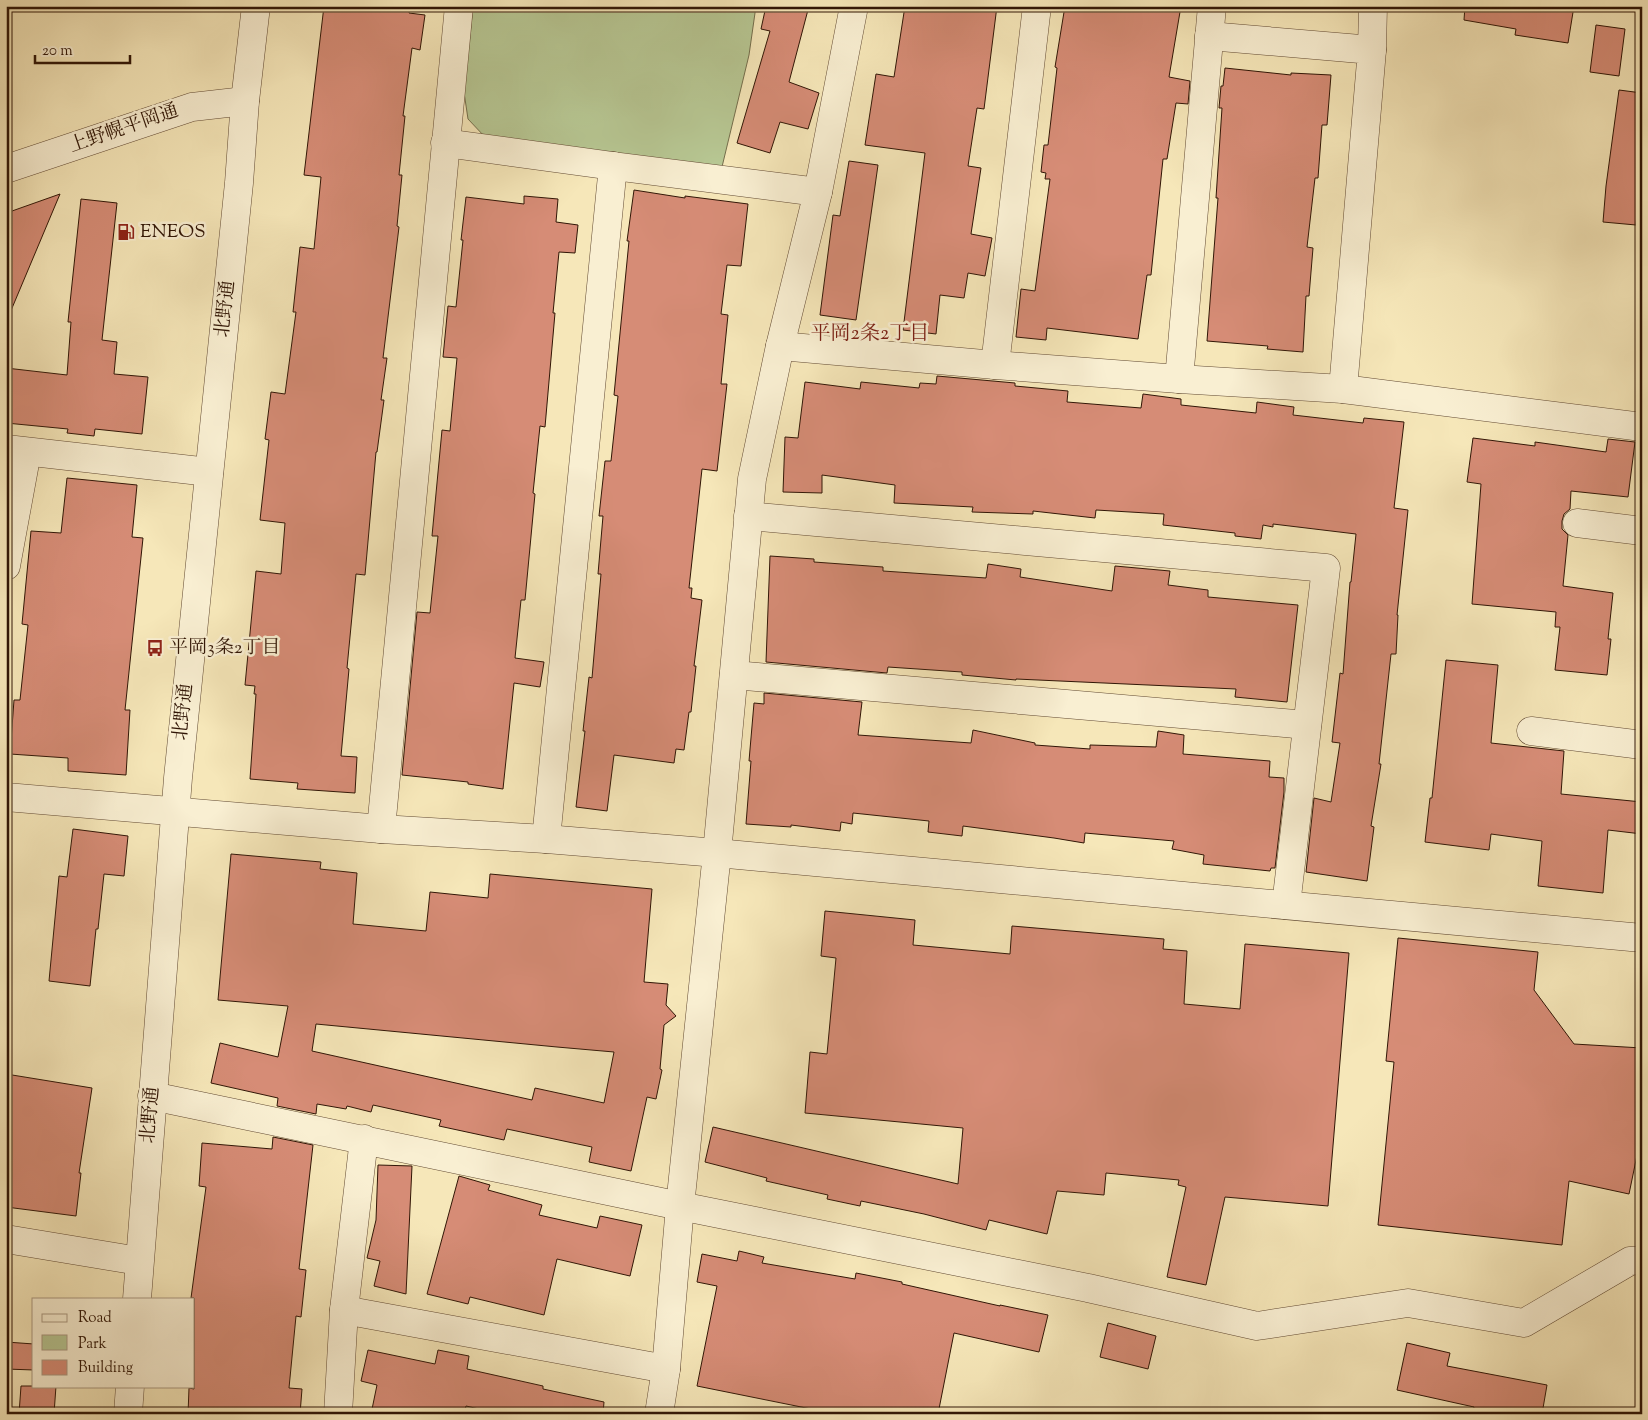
<svg xmlns="http://www.w3.org/2000/svg" width="1648" height="1420" font-family="'Sorts Mill Goudy','Noto Serif JP',serif">
	<style>
		.green { fill: #b7c793; stroke: #746e4c }
		.building { fill: #d68c76; stroke: #311606; fill-rule: evenodd }
		.lines { fill: none; stroke-linecap: round; stroke-linejoin: round }
		.minor-casing { stroke: #624a33; stroke-width: 29 }
		.minor { stroke: #f9efd2; stroke-width: 28 }
		.labels { text-anchor: middle; dominant-baseline: central; stroke-width: 5; stroke-linejoin: round; paint-order: stroke }
		.street-label { font-size: 19px; fill: #311606; stroke: #f9efd2 }
		.poi-label { font-size: 19px; fill: #311606; stroke: #f9efd2; text-anchor: start }
		.neighbourhood-label { font-size: 20px; fill: #7a1f14; stroke: #f9efd2 }
	</style>
	<rect width="100%" height="100%" fill="#f6e7b9"/>
	<filter id="stains"><feTurbulence type="fractalNoise" baseFrequency=".004" numOctaves="4"/><feColorMatrix values="0 0 0 0 .2 0 0 0 0 .09 0 0 0 0 .02 0 0 0 .5 -.17"/></filter>
	<radialGradient id="worn" r=".72"><stop offset=".6" stop-color="#630" stop-opacity="0"/><stop offset="1" stop-color="#630" stop-opacity=".3"/></radialGradient>
	<!-- green -->
	<polygon class="green" points="473,6 756,6 749,55 721,171 485,137 468,119 464,92"/>
	<!-- building -->
	<g class="building">
		<polygon points="324,6 410,6 409,13 425,15 420,50 412,48 403,116 405,116 399,175 402,175 397,226 399,227 383,358 387,358 381,400 384,400 377,452 376,452 365,575 356,574 347,668 349,669 341,756 357,757 355,793 297,789 298,783 250,779 256,694 254,694 255,686 245,685 256,571 281,574 285,523 260,520 269,440 265,439 271,392 285,394 296,312 293,312 300,247 314,249 321,177 304,175"/>
		<polygon points="766,6 809,6 789,82 819,93 808,129 780,122 770,153 737,143 770,31 761,29"/>
		<polygon points="905,6 997,6 984,109 977,108 968,166 981,168 971,234 992,238 985,276 968,273 964,298 940,295 936,334 903,330 925,153 865,145 876,74 894,77"/>
		<polygon points="1065,6 1181,6 1169,77 1190,81 1188,104 1176,103 1167,159 1163,159 1151,275 1147,275 1138,339 1047,328 1046,340 1016,337 1021,289 1035,291 1050,179 1045,179 1046,173 1041,172 1044,145 1048,145 1057,68 1055,67"/>
		<polygon points="1465,6 1574,6 1568,43 1515,35 1516,29 1464,20"/>
		<polygon points="1596,25 1625,29 1619,76 1590,72"/>
		<polygon points="1225,68 1291,75 1291,73 1331,75 1327,125 1322,125 1318,178 1315,178 1307,247 1313,248 1309,296 1306,296 1303,352 1267,349 1268,346 1207,341 1218,198 1216,198 1222,108 1219,108 1221,86 1223,86"/>
		<polygon points="1619,90 1642,93 1642,153 1636,225 1603,222 1606,186"/>
		<polygon points="849,161 878,165 856,320 820,315 833,215 840,216"/>
		<polygon points="634,190 685,198 685,196 748,204 741,266 727,265 721,314 728,315 721,384 727,384 717,471 702,469 689,588 692,588 691,598 702,600 694,666 696,666 691,712 689,712 684,750 676,749 674,763 614,755 607,811 576,807 585,731 583,731 589,677 592,678 601,574 598,574 603,516 599,516 605,461 611,461 618,396 614,395 629,241 627,241"/>
		<polygon points="60,194 7,320 6,320 6,225 12,211"/>
		<polygon points="524,196 558,199 556,222 578,225 575,253 559,252 553,313 555,313 545,427 540,426 533,493 535,494 525,600 521,600 515,658 544,662 540,687 514,683 503,789 468,784 468,782 402,775 417,612 430,613 438,536 432,536 442,430 450,431 457,358 443,357 448,306 456,307 463,240 461,240 466,197 524,204"/>
		<polygon points="81,199 117,203 102,340 117,342 114,374 148,377 142,434 95,429 94,436 67,433 68,429 6,423 6,368 67,375 71,322 68,322"/>
		<polygon points="937,376 1015,383 1015,386 1068,391 1067,402 1141,408 1143,394 1181,399 1181,405 1256,413 1257,402 1294,407 1293,415 1363,423 1364,418 1404,422 1394,508 1408,510 1397,615 1398,615 1396,654 1391,654 1379,764 1381,764 1371,826 1374,827 1367,881 1306,872 1314,798 1331,802 1340,743 1332,742 1340,673 1343,674 1350,582 1351,582 1356,534 1273,524 1273,527 1263,525 1261,539 1235,536 1235,533 1163,525 1164,514 1096,510 1095,518 1033,511 1033,514 972,512 973,507 894,503 895,485 822,475 822,493 783,492 785,437 798,438 805,382 860,389 861,382 919,388 920,383 936,384"/>
		<polygon points="1473,438 1535,446 1535,442 1606,452 1608,439 1635,442 1628,497 1571,491 1570,509 1564,514 1562,521 1562,529 1568,535 1563,586 1613,593 1608,639 1611,639 1607,675 1555,670 1560,627 1555,627 1556,612 1472,604 1481,484 1467,482"/>
		<polygon points="67,478 137,485 132,537 143,538 125,710 130,710 126,775 68,771 68,758 10,754 14,700 20,700 28,625 22,624 31,531 61,533"/>
		<polygon points="770,556 814,559 814,562 883,567 883,571 986,578 988,564 1021,569 1020,577 1112,591 1115,566 1170,571 1168,585 1208,590 1208,597 1298,605 1287,702 1235,697 1236,689 1016,679 1016,680 962,675 962,672 888,667 887,673 766,662"/>
		<polygon points="1446,660 1498,665 1491,743 1564,751 1561,794 1642,802 1642,834 1608,830 1603,893 1538,886 1542,841 1491,834 1489,850 1425,842 1430,798 1432,798"/>
		<polygon points="764,693 862,702 858,735 971,743 973,730 1035,743 1035,745 1090,749 1090,745 1156,747 1158,731 1184,735 1183,754 1270,761 1269,777 1284,778 1284,792 1275,868 1271,868 1270,871 1203,864 1204,855 1172,849 1174,841 1085,833 1084,843 1054,838 963,826 962,836 928,832 929,821 853,813 852,824 841,822 840,831 791,825 791,827 746,824 751,761 749,761 754,703 764,704"/>
		<polygon points="73,829 128,836 124,876 104,874 98,929 96,929 90,986 49,981 59,876 67,877"/>
		<path d="M231,854L321,862L320,869L357,873L353,924L426,931L430,892L488,898L490,874L652,889L644,982L668,984L666,1005L676,1016L664,1025L660,1069L662,1070L656,1099L647,1097L631,1171L589,1162L592,1147L507,1129L504,1140L439,1126L441,1120L373,1105L371,1112L347,1106L346,1109L317,1104L316,1114L277,1106L278,1098L211,1083L220,1043L278,1057L288,1006L218,1000ZM316,1024L557,1047L614,1052L604,1103L535,1088L532,1100L312,1051Z"/>
		<polygon points="825,911 915,920 913,945 1010,954 1012,926 1164,939 1163,949 1187,951 1184,1004 1240,1009 1245,944 1349,953 1328,1206 1225,1197 1206,1285 1167,1277 1186,1187 1178,1185 1179,1180 1106,1173 1104,1195 1057,1191 1047,1234 989,1220 986,1230 924,1214 861,1201 860,1206 827,1199 828,1195 766,1181 767,1178 705,1162 713,1127 958,1184 963,1128 805,1113 810,1052 827,1054 836,958 821,956"/>
		<polygon points="1398,938 1538,952 1534,990 1574,1044 1642,1048 1642,1131 1629,1194 1569,1181 1562,1245 1378,1225 1394,1062 1386,1061"/>
		<polygon points="6,1074 92,1088 79,1173 81,1173 76,1216 6,1207"/>
		<polygon points="273,1137 313,1145 299,1269 306,1270 301,1317 296,1316 289,1388 302,1389 300,1414 188,1414 189,1388 194,1389 194,1298 191,1298 206,1187 199,1186 202,1143 272,1149"/>
		<polygon points="378,1165 412,1166 406,1294 374,1286 380,1261 367,1258 376,1220"/>
		<polygon points="459,1176 490,1185 488,1190 542,1205 539,1215 597,1228 600,1216 642,1225 630,1276 557,1259 544,1315 470,1297 468,1304 427,1294"/>
		<polygon points="739,1251 764,1257 762,1263 855,1279 856,1273 902,1282 902,1284 1000,1306 1000,1305 1048,1315 1039,1352 954,1333 938,1414 836,1414 697,1386 717,1286 697,1282 702,1254 737,1261"/>
		<polygon points="1108,1323 1156,1336 1148,1369 1100,1357"/>
		<polygon points="6,1342 34,1344 34,1370 6,1369"/>
		<polygon points="1407,1343 1450,1353 1447,1366 1547,1385 1542,1414 1473,1414 1474,1407 1397,1390"/>
		<polygon points="368,1350 435,1364 438,1350 469,1356 467,1369 543,1386 543,1389 604,1402 603,1414 501,1414 466,1406 464,1414 371,1414 377,1385 361,1381"/>
		<polygon points="21,1386 56,1386 54,1414 19,1414"/>
	</g>
	<g class="lines">
		<!-- minor casing -->
		<g class="minor-casing">
			<g id="minor">
				<polyline points="1209,36 1372,50 1343,389"/>
				<polyline points="1372,50 1373,6"/>
				<polyline points="445,143 613,166 818,192"/>
				<polyline points="6,169 192,107 245,101"/>
				<polyline points="780,346 995,365 1179,379 1343,389 1642,427"/>
				<polyline points="995,365 1037,6"/>
				<polyline points="1179,379 1212,6"/>
				<polyline points="6,449 209,472"/>
				<polyline points="748,516 1326,568 1286,905"/>
				<polyline points="1577,523 1642,531"/>
				<polyline points="6,566 27,452"/>
				<polyline points="734,675 1307,725"/>
				<polyline points="1531,731 1642,745"/>
				<polyline points="6,797 381,829 546,839 717,853 1642,938"/>
				<polyline points="381,829 459,6"/>
				<polyline points="546,839 613,166"/>
				<polyline points="152,1096 680,1206 1088,1288 1257,1326 1408,1303 1524,1323 1630,1261 1642,1260"/>
				<polyline points="6,1239 139,1261"/>
				<polyline points="137,1299 178,778 239,183 245,101 256,6"/>
				<polyline points="344,1310 666,1369"/>
				<polyline points="128,1414 130,1386"/>
				<polyline points="338,1414 344,1310 364,1139"/>
				<polyline points="659,1414 666,1369 680,1206 717,853 752,479 780,346 818,192 854,6"/>
			</g>
		</g>
		<!-- minor -->
		<use href="#minor" class="minor"/>
	</g>
	<!-- icons -->
	<defs>
		<g id="fuel-bare" transform="scale(1.35)"><path d="M-5.5-6h7V0h2V4h1.3V-2.5L3-4.5l.8-.8L6-3V5H2.5V1h-1V6h-7ZM-4.2-4.7v3.2H.2V-4.7Z" fill="#8f2418" stroke="#f9efd2" stroke-width="2.5" paint-order="stroke"/></g>
		<g id="bus-bare" transform="scale(1.35)"><path d="M-5-6H5V4H4V6H2V4H-2V6H-4V4H-5ZM-3.5-4V0h7V-4ZM-3.5 1.2v1.5H-2V1.2ZM2 1.2v1.5H3.5V1.2Z" fill="#8f2418" stroke="#f9efd2" stroke-width="2.5" paint-order="stroke"/></g>
	</defs>
	<g fill-rule="evenodd">
		<use href="#fuel-bare" x="126" y="232"/>
		<use href="#bus-bare" x="155" y="648"/>
	</g>
	<g class="labels">
		<!-- street labels -->
		<g class="street-label">
			<text transform="translate(124 129) rotate(-19)">上野幌平岡通</text>
			<text transform="translate(226 309) rotate(-84)">北野通</text>
			<text transform="translate(184 712) rotate(-84)">北野通</text>
			<text transform="translate(151 1115) rotate(-85)">北野通</text>
		</g>
		<!-- poi labels -->
		<g class="poi-label">
			<text x="140" y="232">ENEOS</text>
			<text x="169" y="648">平岡3条2丁目</text>
		</g>
		<!-- neighbourhood labels -->
		<g class="neighbourhood-label">
			<text x="870" y="334">平岡2条2丁目</text>
		</g>
	</g>
	<!-- margin -->
	<rect width="1648" height="1420" fill="none" stroke="#f6e7b9" stroke-width="25"/>
	<rect x="8" y="8" width="1633" height="1405" fill="none" stroke="#311606" stroke-width="2.5"/>
	<rect x="12" y="12" width="1623" height="1395" fill="none" stroke="#311606"/>
	<!-- legend -->
	<rect x="32" y="1298" width="162" height="90" fill="#f9efd2" stroke="#a99880"/>
	<rect x="42" y="1314" width="25" height="8" fill="#f9efd2" stroke="#a99880"/>
	<text x="78" y="1322" font-size="15" fill="#311606">Road</text>
	<rect x="42" y="1335" width="25" height="15" fill="#b7c793" stroke="#a99880"/>
	<text x="78" y="1348" font-size="15" fill="#311606">Park</text>
	<rect x="42" y="1360" width="25" height="15" fill="#d68c76" stroke="#a99880"/>
	<text x="78" y="1372" font-size="15" fill="#311606">Building</text>
	<!-- scale -->
	<path d="M35 55v8h95v-8" fill="none" stroke="#311606" stroke-width="2.5"/>
	<text x="42" y="55" font-size="15" fill="#311606" stroke="#f9efd2" stroke-width="4" paint-order="stroke">20 m</text>
	<rect width="100%" height="100%" filter="url(#stains)"/>
	<rect width="100%" height="100%" fill="url(#worn)"/>
</svg>
